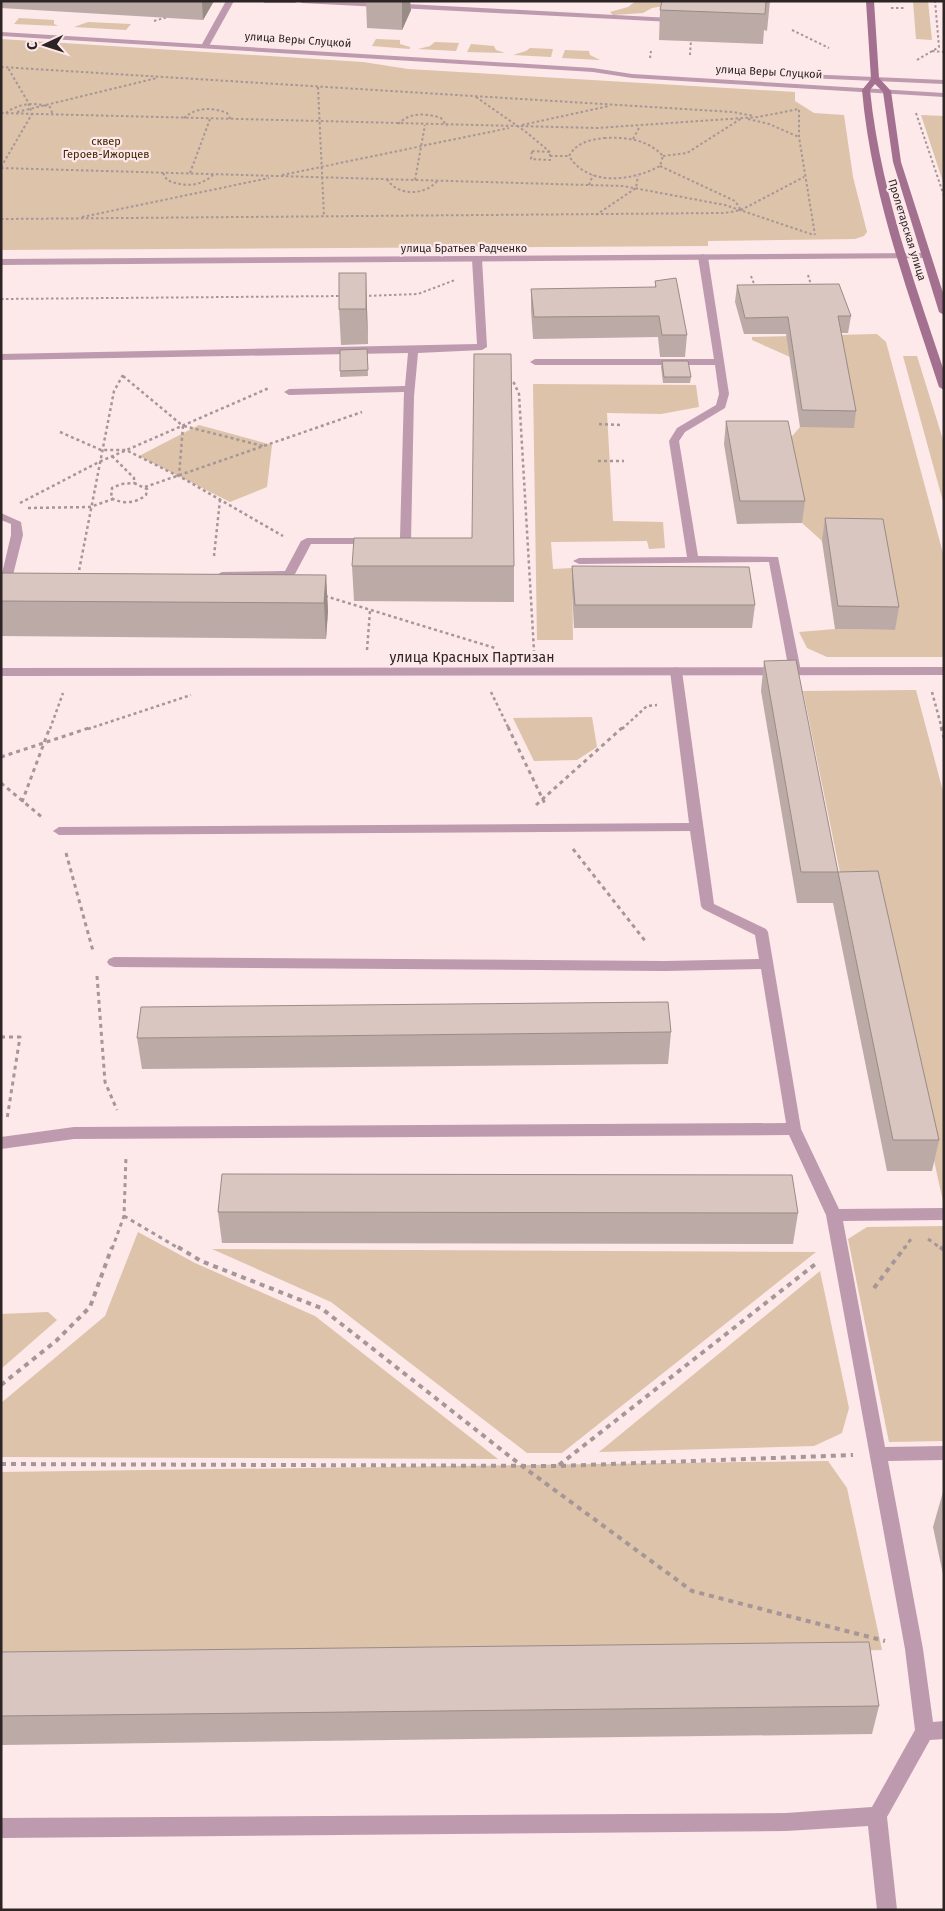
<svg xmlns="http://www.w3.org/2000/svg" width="945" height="1911" font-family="'Fira Sans',sans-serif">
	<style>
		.green { fill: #dcc3a9 }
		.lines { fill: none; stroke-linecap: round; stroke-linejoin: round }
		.path-far3 { stroke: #a69698; stroke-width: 2; stroke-dasharray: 2.5 2.5; stroke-linecap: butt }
		.path-far2 { stroke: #a69698; stroke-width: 2.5; stroke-dasharray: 3 3; stroke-linecap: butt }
		.path-far1 { stroke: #a69698; stroke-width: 3; stroke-dasharray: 4 4; stroke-linecap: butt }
		.path { stroke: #a69698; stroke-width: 4; stroke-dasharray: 5 5; stroke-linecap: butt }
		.service { fill: #bd9aae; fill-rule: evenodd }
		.minor { fill: #bd9aae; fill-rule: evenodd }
		.tertiary { fill: #bd9aae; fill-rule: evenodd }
		.secondary { fill: #a3718f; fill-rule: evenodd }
		.wall { fill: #bbaaa5 }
		.shaded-wall { fill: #998b86 }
		.building { fill: #dac6c0; stroke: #998b86 }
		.labels { text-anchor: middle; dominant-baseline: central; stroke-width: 4.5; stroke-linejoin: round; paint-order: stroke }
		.far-street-label { font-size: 11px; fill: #2c2425; stroke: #fde8ea }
		.far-park-label { font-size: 11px; fill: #402400; stroke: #fde8ea }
		.street-label { font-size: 14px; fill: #2c2425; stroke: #fde8ea }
	</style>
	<rect width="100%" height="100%" fill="#fde8ea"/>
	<!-- green -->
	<g class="green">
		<polygon points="636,1 666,1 664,6 652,8 643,13 613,15 610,12 628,7"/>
		<polygon points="913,1 928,1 932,40 916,39"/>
		<polygon points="19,18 54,20 54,24 58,26 14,24"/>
		<polygon points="88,22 131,24 126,30 74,27"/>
		<polygon points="1,39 363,62 408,69 795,92 795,101 814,113 844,115 853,177 867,232 864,236 855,239 708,241 708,246 1,250"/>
		<polygon points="376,39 400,40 400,44 410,47 410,49 372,46"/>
		<polygon points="435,42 459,43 456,51 418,49 430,46"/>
		<polygon points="471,44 494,46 496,50 505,53 467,52"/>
		<polygon points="530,48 553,49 551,57 513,55 526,51"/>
		<polygon points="565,50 589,51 590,55 600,60 562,58"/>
		<polygon points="921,115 944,116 944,185"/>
		<polygon points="877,334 886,342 944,557 944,657 827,657 807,648 799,632 835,629 895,630 822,541 802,523 785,444 800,427 841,358 790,357 752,340 752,337"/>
		<polygon points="903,356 917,356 944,443 944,505"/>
		<polygon points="533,384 696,385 699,407 661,414 607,413 613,521 663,522 665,548 649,549 647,541 551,542 553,569 572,568 573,640 537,640"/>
		<polygon points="199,425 272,445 267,487 230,502 139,456"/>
		<polygon points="916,690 944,795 944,1206 876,897 845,897 803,691"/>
		<polygon points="592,717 597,747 577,760 534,761 513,718"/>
		<polygon points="944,1226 944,1441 889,1442 848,1239 867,1227"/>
		<polygon points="138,1232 195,1263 315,1316 498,1459 1,1457 1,1403 105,1316"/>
		<polygon points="212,1249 816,1252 562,1453 527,1453 331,1302"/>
		<polygon points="820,1271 849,1408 842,1433 814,1446 599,1452"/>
		<polygon points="48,1312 57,1320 1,1369 1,1314"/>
		<polygon points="828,1461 847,1488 882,1650 1,1670 1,1472"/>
	</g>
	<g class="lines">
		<!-- path-far3 -->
		<g class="path-far3">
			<polyline points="891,8 906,8"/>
			<polyline points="154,21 171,16"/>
			<polyline points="792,30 829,48"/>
			<polyline points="932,51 944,52"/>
			<polyline points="690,55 691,40"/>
			<polyline points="650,58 651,51"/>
			<polyline points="917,60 939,47 935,1"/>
			<polyline points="1,67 733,112 754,116"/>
			<polyline points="318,87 324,217"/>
			<polyline points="476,97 526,132 550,152"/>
			<polyline points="17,112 157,78"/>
			<polyline points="1,113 597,128 758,117 799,109 799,137 815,235"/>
			<path d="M6,113C19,103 35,102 50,107L53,115"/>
			<polyline points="916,113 944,196"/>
			<path d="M184,118C196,107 212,107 227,113L231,120"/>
			<polyline points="748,119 769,124 799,137"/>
			<path d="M398,124C410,112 426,113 441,118L447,126"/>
			<polyline points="522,125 609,106"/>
			<path d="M604,138C626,137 647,139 663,156L660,166C632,181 588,187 569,156C577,142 590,140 604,138Z"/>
			<polyline points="633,139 640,126"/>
			<polygon points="532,151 550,152 550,160 531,159"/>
			<polyline points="550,156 569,156"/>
			<polyline points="663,156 687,153 742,118"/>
			<polyline points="660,166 735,201 741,210"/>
			<polyline points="1,167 32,114 28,102 8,68"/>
			<polyline points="1,168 623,186 725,205 814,235"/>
			<path d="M163,173L167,180C183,187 200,187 213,175"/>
			<polyline points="190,173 210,119"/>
			<polyline points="282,175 509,128"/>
			<path d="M387,179C397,196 425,196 437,181"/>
			<polyline points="415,180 425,125"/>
			<polyline points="589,185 593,175"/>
			<polyline points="596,215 636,188 638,176"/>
			<polyline points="82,217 269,178"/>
			<polyline points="1,219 725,213 741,210 804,177"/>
			<polyline points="808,275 812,288"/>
			<polyline points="751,276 756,289"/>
			<polyline points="364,296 418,294 455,280"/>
			<polyline points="1,299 343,296"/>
		</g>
		<!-- path-far2 -->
		<g class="path-far2">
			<polyline points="123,376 183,426 179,476 283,536"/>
			<polyline points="508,379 514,383 519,394 534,651"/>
			<polyline points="599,424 621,425"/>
			<polyline points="184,426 263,446"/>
			<polyline points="60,432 101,450 126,450 178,476"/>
			<polyline points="112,456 134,478 134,483"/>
			<polyline points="598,461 624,461"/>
			<path d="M134,483L147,489L146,495C135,504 123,504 111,498L112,488L121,484Z"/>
			<polyline points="145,487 362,412"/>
			<polyline points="20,503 99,462 269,388"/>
			<polyline points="28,508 90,507 113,499"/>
			<polyline points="214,556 220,500"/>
			<polyline points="78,576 114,391 123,375"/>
			<polyline points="325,596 495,648"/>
			<polyline points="367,650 370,611"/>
			<polyline points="491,692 509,729"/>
			<polyline points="932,692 942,729"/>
			<polyline points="50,729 63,693"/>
			<polyline points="88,729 191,695"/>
			<polyline points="622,729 647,706 657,705"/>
		</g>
		<!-- path-far1 -->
		<g class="path-far1">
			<polyline points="508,727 546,806"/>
			<polyline points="941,727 944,738"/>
			<polyline points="1,757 92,727"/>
			<polyline points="1,783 43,818"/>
			<polyline points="22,802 50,727"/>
			<polyline points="536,805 623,727"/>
			<polyline points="573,849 646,942"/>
			<polyline points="66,853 93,951"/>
			<polyline points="97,976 105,1082 117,1110"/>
			<polyline points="1,1037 20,1037 7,1119"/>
			<polyline points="124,1216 180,1249"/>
			<polyline points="928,1239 942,1249"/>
			<polyline points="112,1249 124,1216 126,1156"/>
			<polyline points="904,1249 911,1239"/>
		</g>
		<!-- path -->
		<g class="path">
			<polyline points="178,1247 201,1261 321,1308 522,1466 692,1591 885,1641"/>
			<polyline points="940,1247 944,1250"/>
			<polyline points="874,1288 905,1247"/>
			<polyline points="1,1385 56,1341 90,1307 112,1247"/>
			<polyline points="1,1464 559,1466 853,1455"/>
			<polyline points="559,1465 818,1262"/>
		</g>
		<!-- service -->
		<g class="service">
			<polygon points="226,1 234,1 209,46 202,48 201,46"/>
			<path d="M261,1H351L689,19L691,1H699C699,9 700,20 692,23L302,3L298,1L295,3H265Z"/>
			<polygon points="703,254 708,257 729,394 725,408 685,432 679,441 698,556 778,557 801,671 795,675 789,671 769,562 579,564 573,561 579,558 687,557 669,441 677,428 716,405 719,394 715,365 535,365 530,362 535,359 714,359 698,257"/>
			<polygon points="477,256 482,259 487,347 482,350 418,353 414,396 411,541 405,544 311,544 295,574 289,577 222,578 216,575 222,572 285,571 301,541 307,538 400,538 404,392 289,395 284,392 289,389 405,386 408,353 1,360 1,354 477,344 472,259"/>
			<polygon points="1,513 21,522 23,535 13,575 24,576 26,578 24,580 7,581 1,578 11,535 11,524 1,520"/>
			<polygon points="676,667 682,671 714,904 766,929 768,932 801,1129 839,1209 944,1208 944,1220 843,1221 885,1447 944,1446 944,1460 888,1461 923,1649 933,1722 944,1721 944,1739 930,1740 887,1817 897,1910 877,1910 868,1826 786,1831 1,1838 1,1818 786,1813 872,1807 915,1730 905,1649 826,1215 789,1135 74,1139 1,1149 1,1137 74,1127 786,1123 761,969 665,971 114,967 109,965 107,962 109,959 114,957 665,961 759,959 755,935 703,909 701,906 690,831 59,835 53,831 59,827 689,823 670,671"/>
		</g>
		<!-- minor -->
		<g class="minor">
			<polygon points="926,253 929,254 929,258 1,265 1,259"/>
			<polygon points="944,667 944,675 1,676 1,668"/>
		</g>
		<!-- tertiary -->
		<g class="tertiary">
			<polygon points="1,32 593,68 632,74 944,93 944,97 632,78 593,72 1,36"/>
			<polygon points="804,74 944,80 944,84 807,78 803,76"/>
		</g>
		<!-- secondary -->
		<path class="secondary" d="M866,1H874L879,78L891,91L901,162L944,296V315L939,312L893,162L883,92L875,84L870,90C880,188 913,278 944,371V390L939,387C907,289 871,193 862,90L871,79Z"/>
	</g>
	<!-- wall -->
	<g class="wall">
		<polygon points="1,1 214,1 203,20 1,8"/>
		<polygon points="366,1 414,1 414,2 410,2 411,10 402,30 367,28"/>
		<polygon points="662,1 770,1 767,31 764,30 763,44 659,40 660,10"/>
		<polygon points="655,281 687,335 685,357 660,357 658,337 533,339 531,310 531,289 655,288"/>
		<polygon points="737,285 851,316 848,333 841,333 856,411 854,428 800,427 786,334 744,334 735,302"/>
		<polygon points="367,308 368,344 341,345 339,309"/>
		<polygon points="367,349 368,376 340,377 340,371"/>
		<polygon points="662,361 691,377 690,383 663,383 661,367"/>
		<polygon points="726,421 805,501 802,523 737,524 724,444"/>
		<polygon points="825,518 899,607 895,630 835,629 822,541"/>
		<polygon points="472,538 514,566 514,602 354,601 352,566"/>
		<polygon points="572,566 755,605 752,628 574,628 572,589"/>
		<polygon points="1,573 326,575 328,611 326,639 1,636"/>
		<polygon points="764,661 838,872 939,1140 932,1171 887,1171 833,903 797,903 761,691"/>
		<polygon points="671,1032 668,1064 142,1069 137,1038"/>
		<polygon points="218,1212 798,1213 793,1244 222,1243"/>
		<polygon points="943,1492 944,1492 944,1579 933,1527"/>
		<polygon points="1,1652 879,1706 872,1734 1,1745"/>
	</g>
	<!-- shaded-wall -->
	<g class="shaded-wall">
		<polygon points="202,1 214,1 203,20"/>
		<polygon points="402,1 410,1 411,10 402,30"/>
		<polygon points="366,273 367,308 368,344 366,309"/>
		<polygon points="326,575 328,611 326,639 324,603"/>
	</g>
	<!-- building -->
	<g class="building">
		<polygon points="662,1 766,1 765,14 660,10"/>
		<rect x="339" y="273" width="27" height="36"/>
		<polygon points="676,278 687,335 662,335 659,316 534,317 531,289 656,287 655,281"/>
		<polygon points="839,284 851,316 838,316 856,411 802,410 788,317 745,318 737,285"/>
		<polygon points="367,349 368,370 340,371 340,350"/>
		<polygon points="474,354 511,354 514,566 352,566 354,538 472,538"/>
		<polygon points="662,361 688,361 691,377 664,377"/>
		<polygon points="726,421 788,421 805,501 740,501"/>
		<polygon points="825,518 883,519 899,607 838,606"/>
		<polygon points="572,566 749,567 755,605 575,605"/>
		<polygon points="1,573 326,575 324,603 1,601"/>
		<polygon points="796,660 838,872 801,872 764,661"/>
		<polygon points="878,871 939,1140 893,1140 838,872"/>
		<polygon points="668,1002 671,1032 137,1038 141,1007"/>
		<polygon points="222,1174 792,1175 798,1213 218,1212"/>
		<polygon points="869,1642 879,1706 1,1716 1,1652"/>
	</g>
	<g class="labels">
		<!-- far-street labels -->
		<g class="far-street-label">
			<text transform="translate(298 40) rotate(4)">улица Веры Слуцкой</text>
			<text transform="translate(769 72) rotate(3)">улица Веры Слуцкой</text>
			<text transform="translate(907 230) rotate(73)">Пролетарская улица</text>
			<text x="464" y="248">улица Братьев Радченко</text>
		</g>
		<!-- far-park labels -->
		<g class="far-park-label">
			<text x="106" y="141">сквер<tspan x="106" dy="13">Героев-Ижорцев</tspan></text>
		</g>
		<!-- street labels -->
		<g class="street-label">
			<text x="472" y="657">улица Красных Партизан</text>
		</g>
	</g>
	<!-- border -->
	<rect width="945" height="1911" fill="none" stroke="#2c2425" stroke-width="5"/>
	<!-- north arrow -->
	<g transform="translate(45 45) rotate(266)" stroke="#fde8ea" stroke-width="4" paint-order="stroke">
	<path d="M0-4L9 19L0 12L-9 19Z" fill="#2c2425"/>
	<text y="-8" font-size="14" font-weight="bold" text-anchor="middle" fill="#2c2425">С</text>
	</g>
</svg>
